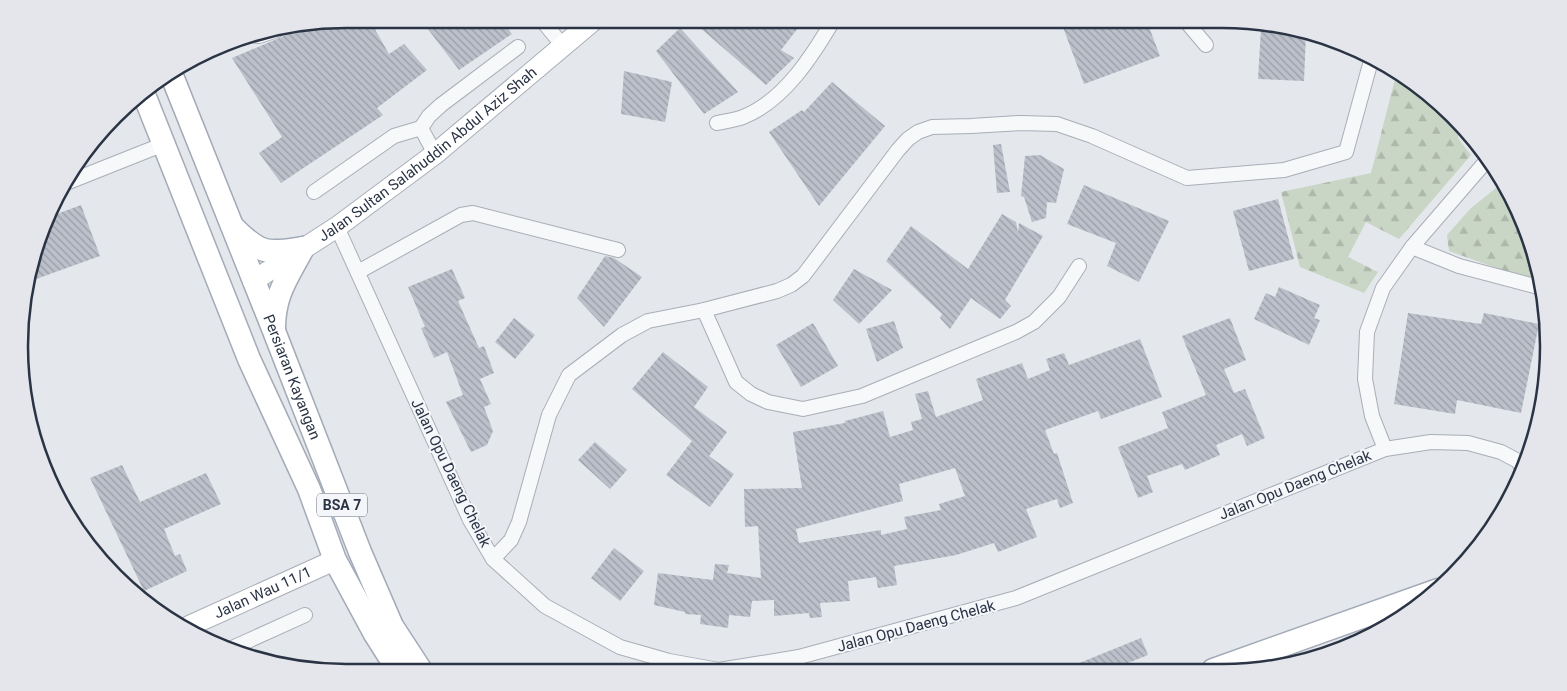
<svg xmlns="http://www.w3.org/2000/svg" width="1567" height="691" font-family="Roboto,sans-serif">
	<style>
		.forest { fill: url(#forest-firs) }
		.building { fill: url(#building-back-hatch); fill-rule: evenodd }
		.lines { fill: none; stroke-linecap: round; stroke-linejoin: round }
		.street-casing { stroke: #a9aeb7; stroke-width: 16 }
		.secondary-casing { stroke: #a9aeb7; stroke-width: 22 }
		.primary-casing { stroke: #a3abb8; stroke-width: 25 }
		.street { stroke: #f7f8fa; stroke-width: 14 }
		.secondary { stroke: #fff; stroke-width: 20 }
		.primary { stroke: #fff; stroke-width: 22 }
		.labels { text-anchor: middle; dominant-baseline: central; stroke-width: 4; stroke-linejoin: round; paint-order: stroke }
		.shield { fill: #f4f6f9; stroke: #676e7b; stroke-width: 1 }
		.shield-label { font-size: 14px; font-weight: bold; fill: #2b3445 }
		.street-label { font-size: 15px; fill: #2b3445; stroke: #f4f6f9 }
		.rim { fill: none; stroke: #2b3445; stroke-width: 2.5 }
	</style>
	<defs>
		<pattern id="forest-firs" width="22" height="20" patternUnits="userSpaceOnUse" patternTransform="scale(1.25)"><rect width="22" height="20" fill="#c9d6c5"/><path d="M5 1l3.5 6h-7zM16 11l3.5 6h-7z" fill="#adb8ab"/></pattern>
		<pattern id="building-back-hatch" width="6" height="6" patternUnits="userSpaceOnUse" patternTransform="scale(1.25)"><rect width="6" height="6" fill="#bbc0ca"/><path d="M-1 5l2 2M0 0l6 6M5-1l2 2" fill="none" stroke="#989da6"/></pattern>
	</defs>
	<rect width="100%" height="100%" fill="#e4e7ec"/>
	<!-- forest -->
	<g class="forest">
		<polygon points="1397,71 1437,100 1459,123 1458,138 1471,155 1399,239 1366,222 1348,257 1378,272 1364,293 1300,267 1281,192 1371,173"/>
		<polygon points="1496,188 1510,205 1517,206 1537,261 1541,282 1508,272 1449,251 1447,235 1471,208"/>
	</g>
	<!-- building -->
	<g class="building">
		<polygon points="346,19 369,19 389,54 404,44 427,70 377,108 383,115 281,183 259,153 282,137 232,58 310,25"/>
		<polygon points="430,19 501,19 512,34 459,70 424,24"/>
		<polygon points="690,19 805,19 781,50 794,58 766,85"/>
		<polygon points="1060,19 1146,19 1160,56 1084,84"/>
		<polygon points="680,28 738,92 704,114 656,51"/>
		<polygon points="1261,29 1306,33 1304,81 1258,79"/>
		<polygon points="624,71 672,82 665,122 621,114"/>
		<polygon points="832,82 885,126 819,206 769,132 802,110 804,112"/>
		<polygon points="1001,144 1010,192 997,193 993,145"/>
		<polygon points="1040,155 1064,169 1056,203 1047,202 1046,218 1032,222 1024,197 1021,196 1025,156"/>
		<polygon points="1084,185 1169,221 1139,282 1107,266 1116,243 1067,224"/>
		<polygon points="1278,199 1294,259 1249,271 1233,211"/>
		<polygon points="81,205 100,256 25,283 49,217"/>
		<polygon points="1002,214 1016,222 1018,233 1019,223 1043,236 1005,300 1011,306 1000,319 971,298 950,329 940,318 942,314 886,261 911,226 968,269"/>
		<polygon points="605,256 614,258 642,277 604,327 577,298"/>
		<polygon points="452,269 465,298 458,301 479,348 484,346 494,373 480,379 491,404 484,407 493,431 487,445 471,452 446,402 463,395 447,352 434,358 421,328 425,327 408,287"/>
		<polygon points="854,269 892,290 859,324 833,300"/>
		<polygon points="1279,287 1320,305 1314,318 1320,320 1309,345 1254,319 1266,293 1275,297"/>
		<polygon points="1408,313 1481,324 1484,313 1539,324 1521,413 1457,400 1455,414 1394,404"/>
		<polygon points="514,318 535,335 515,359 495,342"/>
		<polygon points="1230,318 1246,360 1224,369 1234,393 1245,389 1265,438 1247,446 1242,434 1216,445 1220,455 1185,470 1182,464 1147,476 1153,492 1138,498 1118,447 1168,428 1162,412 1206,395 1182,336"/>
		<polygon points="894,321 903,348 877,362 866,329"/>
		<polygon points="813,323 838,366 801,387 776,345"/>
		<path d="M1140,339L1162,397L1101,419L1098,411L1045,430L1054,454L1057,453L1073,503L1060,508L1057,499L1026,509L1037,537L998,552L994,543L956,555L894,566L897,585L878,588L876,577L848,581L850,601L820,603L822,617L810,618L809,613L774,616V600L752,601L750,617L729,615L728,628L700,624L701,615L685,614V612L654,605L658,573L713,580L715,564L729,565L727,573L761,578L758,526L745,527L744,489L802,488L793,432L845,423V421L883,411L890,437L913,430L911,422L922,419L915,394L928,391L936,417L983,400L976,379L1022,363L1028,379L1050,370L1046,359L1064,353L1069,365ZM955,468L965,496L939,504L941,510L904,517L907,529L881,535V530L799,543L796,529L903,501L899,484Z"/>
		<polygon points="663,352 708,387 694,407 727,432 709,456 734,474 710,507 666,475 692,441 632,389"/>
		<polygon points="595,442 627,470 610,489 578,460"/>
		<polygon points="122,465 140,502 206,473 221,504 164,529 175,556 180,554 187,571 144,591 90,478"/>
		<polygon points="614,548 644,571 620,601 591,578"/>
		<polygon points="1141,638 1148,655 1110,670 1062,670"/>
	</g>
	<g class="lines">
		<!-- street casing -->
		<g class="street-casing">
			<g id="street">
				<polyline points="541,19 563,46"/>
				<polyline points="1184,19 1206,45"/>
				<polyline points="250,35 259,36 277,30"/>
				<path d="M717,123C726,121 735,120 743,117C784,101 813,55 834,19"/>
				<polyline points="421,128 429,116 441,105 518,47"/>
				<polyline points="61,185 164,144"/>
				<polyline points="314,192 394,136 421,128 435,154"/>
				<polyline points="337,227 470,520 493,559 545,606 620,647 669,661 719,670 799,657 1016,598 1385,449 1431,442 1468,443 1501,452 1518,461 1522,468"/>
				<polyline points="1412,247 1459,266 1542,288"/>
				<polyline points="358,272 461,215 473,213 618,250"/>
				<polyline points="704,310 736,382 751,394 768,402 803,409 862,396 1016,332 1034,322 1059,297 1079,266"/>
				<polyline points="1385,449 1372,416 1365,379 1367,332 1383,288 1412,247 1488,159"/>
				<polyline points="493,559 511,540 519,522 549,415 569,375 622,335 648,321 704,310 777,291 791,285 803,276 898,150 908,139 918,132 932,127 971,126 1020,123 1057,124 1092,136 1187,178 1284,170 1346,152 1372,57"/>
				<polyline points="230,649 305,615"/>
			</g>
		</g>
		<!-- secondary casing -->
		<g class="secondary-casing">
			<g id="secondary">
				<path id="s1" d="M253,281L337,227L435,154L595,19"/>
				<path id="s2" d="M189,626L335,560"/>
			</g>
		</g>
		<!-- primary casing -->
		<g class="primary-casing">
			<g id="primary">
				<path id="s3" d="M172,76L274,331L360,552L392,626L422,672"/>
				<polyline points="143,92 249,359 309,489 335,560 375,634 399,672"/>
				<path d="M234,228C260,254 267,254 303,248"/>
				<path d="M274,328C274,294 288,277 303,248"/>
				<polyline points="1213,670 1438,590"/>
			</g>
		</g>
		<!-- street -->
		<use href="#street" class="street"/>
		<!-- secondary -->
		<use href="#secondary" class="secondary"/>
		<!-- primary -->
		<use href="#primary" class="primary"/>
	</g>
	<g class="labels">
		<!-- shield labels -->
		<rect class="shield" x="317" y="493.5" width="50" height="23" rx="4"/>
		<g class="shield-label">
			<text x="342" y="505">BSA 7</text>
		</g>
		<!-- street labels -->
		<g class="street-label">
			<text stroke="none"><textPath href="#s1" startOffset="216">Jalan Sultan Salahuddin Abdul Aziz Shah</textPath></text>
			<text stroke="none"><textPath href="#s3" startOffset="324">Persiaran Kayangan</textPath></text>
			<text transform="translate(451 473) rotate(64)">Jalan Opu Daeng Chelak</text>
			<text transform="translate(1295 485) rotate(-22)">Jalan Opu Daeng Chelak</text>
			<text stroke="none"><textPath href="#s2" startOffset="81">Jalan Wau 11/1</textPath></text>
			<text transform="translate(916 626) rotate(-15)">Jalan Opu Daeng Chelak</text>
		</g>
	</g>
	<!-- crop -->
	<path d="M0 0H1567V691H0ZM346 28H1222A318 318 0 0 1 1540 346V346A318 318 0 0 1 1222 664H346A318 318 0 0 1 28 346V346A318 318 0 0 1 346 28Z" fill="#e4e6eb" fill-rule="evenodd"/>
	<path class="rim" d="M346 28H1222A318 318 0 0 1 1540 346V346A318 318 0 0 1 1222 664H346A318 318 0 0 1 28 346V346A318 318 0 0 1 346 28Z"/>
</svg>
